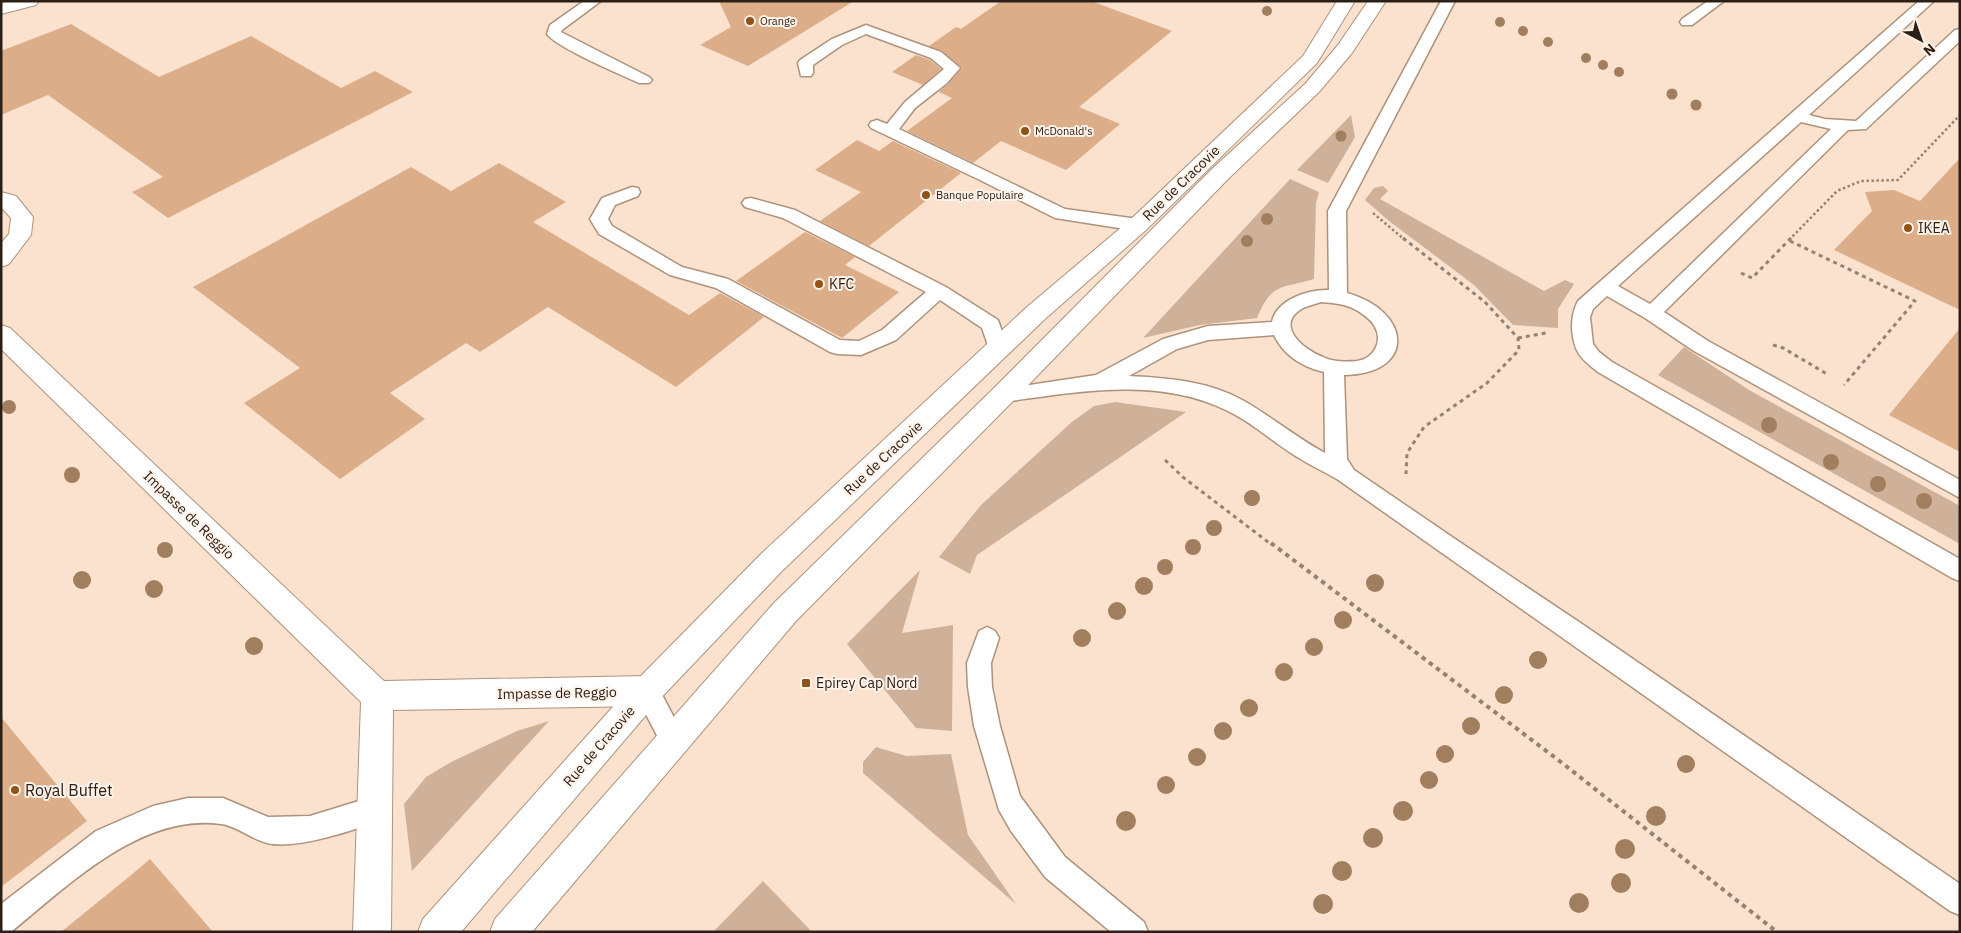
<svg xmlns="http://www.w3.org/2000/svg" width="1961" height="933" font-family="'IBM Plex Sans',sans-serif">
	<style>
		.green { fill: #cfb19a }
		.building { fill: #dcad89 }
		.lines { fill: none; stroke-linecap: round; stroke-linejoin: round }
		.service-casing { stroke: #ae927b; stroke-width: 3 }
		.minor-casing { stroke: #ae927b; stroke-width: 2 }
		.primary-casing { stroke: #ae927b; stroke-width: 2 }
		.path-far2 { stroke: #948274; stroke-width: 2.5; stroke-dasharray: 2.5 2.5; stroke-linecap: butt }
		.path-far1 { stroke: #948274; stroke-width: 3; stroke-dasharray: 4 4; stroke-linecap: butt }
		.path { stroke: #948274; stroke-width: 4; stroke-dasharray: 4.5 4.5; stroke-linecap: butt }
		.service { fill: #fff; fill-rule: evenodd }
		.minor { fill: #fff; fill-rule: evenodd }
		.primary { fill: #fff; fill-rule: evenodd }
		.tree { fill: #a17e5d }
		.poi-dot { fill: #905316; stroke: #fff2e9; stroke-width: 2 }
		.labels { text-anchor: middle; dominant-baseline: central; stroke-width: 4; stroke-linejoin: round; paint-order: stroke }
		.far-poi-label { font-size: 11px; fill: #2b2017; stroke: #fff2e9; text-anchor: start }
		.street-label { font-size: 14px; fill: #2b2017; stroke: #fff2e9 }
		.poi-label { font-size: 14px; fill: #2b2017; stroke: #fff2e9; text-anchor: start }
		.near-poi-label { font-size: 16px; fill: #2b2017; stroke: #fff2e9; text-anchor: start }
	</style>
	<rect width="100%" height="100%" fill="#fbe2cf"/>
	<!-- green -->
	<g class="green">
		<polygon points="1351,115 1355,137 1328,183 1297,170"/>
		<path d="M1290,179L1319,192L1316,203L1314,279C1281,289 1272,282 1257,318L1200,325L1143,338Z"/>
		<polygon points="1383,186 1388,191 1380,199 1544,291 1565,280 1574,284 1558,309 1558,328 1513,325 1474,285 1389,221 1365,200 1374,188"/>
		<polygon points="1684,347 1749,390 1960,506 1960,544 1658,375"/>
		<polygon points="1115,402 1186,412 977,555 970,574 939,557 981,505 1072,422 1094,406"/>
		<polygon points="920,570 902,633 953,625 952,731 916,728 847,644"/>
		<polygon points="549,721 412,871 404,804 426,777 453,761 517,731"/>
		<polygon points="876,747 906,756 951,754 968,835 1016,904 863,773 863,762"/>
		<polygon points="763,881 812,932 713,932"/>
	</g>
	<!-- building -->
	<g class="building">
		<polygon points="719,1 854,1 748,66 700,45 731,27"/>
		<polygon points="1001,1 1091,1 1172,31 1079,107 1120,124 1066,170 1001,141 973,163 907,131 952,98 939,92 948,84 962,68 942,51 929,46 956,27 961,29"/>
		<polygon points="71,24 159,77 251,36 341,88 375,71 413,92 168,218 132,192 163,177 48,95 1,115 1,51"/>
		<polygon points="916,55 930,60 941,69 923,85 892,72"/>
		<polygon points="857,140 879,151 893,141 961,173 869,246 820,221 861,192 815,170"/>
		<polygon points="1960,158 1960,310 1834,250 1872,211 1865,192 1894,190 1920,201"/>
		<polygon points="499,163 566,202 533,222 689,315 720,293 764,317 676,387 548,307 480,352 466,343 390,393 425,419 340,479 244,403 300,368 193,287 411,167 451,191"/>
		<polygon points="805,232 855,257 845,265 899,292 842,338 736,281"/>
		<polygon points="1960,328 1960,452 1889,415"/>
		<polygon points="1,717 87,821 1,887"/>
		<polygon points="150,859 213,932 61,932 130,876"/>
	</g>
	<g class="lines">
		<!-- service casing -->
		<g class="service-casing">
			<g id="service">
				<path d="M584,1H601L562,30L561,32L649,77L652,80L649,83H639C620,74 557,48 547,34L550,25Z"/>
				<path d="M1441,1H1455L1346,211L1347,293C1412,311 1417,374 1344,375L1347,459L1354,470L1458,541L1585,626L1960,884V915L1950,911L1337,479C1323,471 1308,464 1294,455C1272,441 1251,422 1228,411C1158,376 1077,392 1003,402L996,400L993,395L996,390L1096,375L1163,339L1208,326L1272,322C1276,300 1308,289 1329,290L1328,211ZM1321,302C1334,303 1347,304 1358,311C1364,315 1372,320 1375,327C1383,341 1374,359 1357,361C1346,362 1333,362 1323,357C1304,350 1273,325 1303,308C1308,306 1315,304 1321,302ZM1274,335C1284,356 1303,367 1324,372L1325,453C1297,438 1272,417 1244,401C1209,381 1168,378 1129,376L1177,349L1208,340Z"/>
				<polygon points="1708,1 1724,1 1692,25 1682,25 1680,22 1682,19"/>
				<path d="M1919,1H1934L1809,115L1825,119L1856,121L1955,30L1960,29V41L1866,129L1848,130L1664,312L1708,341L1960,480V498L1694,351L1645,318L1607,296L1593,309L1590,317L1593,344L1599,352L1612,362L1960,559V581L1952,578L1598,372C1580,358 1574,352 1572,329C1572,318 1573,311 1578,301ZM1801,122L1831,129L1650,304L1618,286Z"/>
				<polygon points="866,25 941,52 960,68 947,83 915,108 899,129 1065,209 1138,219 1144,221 1147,225 1144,229 1138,231 1055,218 980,180 871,128 869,125 871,122 877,120 887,124 905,102 944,69 931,58 866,34 842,45 813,65 813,73 811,76 801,76 798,63 800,60 832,39"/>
				<polygon points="632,187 638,188 640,192 638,196 615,205 608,219 612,226 682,267 728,279 840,340 859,341 882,330 926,292 783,218 745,207 742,203 745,199 751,198 795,210 946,287 998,320 1008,349 1005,354 998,356 991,354 982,328 940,300 896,340 861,355 837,354 830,352 716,288 670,275 599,234 590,219 602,198"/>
				<polygon points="987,627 995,631 999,638 991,663 992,687 1000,726 1020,796 1065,857 1144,922 1148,932 1111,932 1045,877 1011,831 999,810 974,726 968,687 967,663 979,631"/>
				<polygon points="647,680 656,683 682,733 686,741 682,749 673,753 664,749 638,699 635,691 638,683"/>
				<path d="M375,796L384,800L388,809L384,818C356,830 296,850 267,843C251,839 237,826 221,824C141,813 69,885 11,932H1V904L96,831L153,806L188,798H223L268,817L310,816Z"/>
			</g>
		</g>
		<!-- minor casing -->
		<g class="minor-casing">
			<g id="minor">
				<polygon points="9,1 39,1 36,5 1,14 1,3"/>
				<polygon points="1,192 16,196 33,217 31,235 9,264 1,267 1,243 9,234 11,218 1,207"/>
				<polygon points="1,325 10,328 384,681 647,676 658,681 663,691 658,701 647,706 393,710 391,932 353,932 361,702 1,349"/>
			</g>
		</g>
		<!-- primary casing -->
		<g class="primary-casing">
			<g id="primary">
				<polygon points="1337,1 1355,1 1317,63 1146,230 1045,319 782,571 658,701 461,932 418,932 423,919 636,681 762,553 1027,307 1130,220 1303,56"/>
				<polygon points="1368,1 1386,1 1352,53 1319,92 1228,179 1012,402 796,621 532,932 490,932 495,919 774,603 994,388 1212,169 1305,84 1338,45"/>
			</g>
		</g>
		<!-- path-far2 -->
		<g class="path-far2">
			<polyline points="1373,213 1405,240"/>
			<polyline points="1789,240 1837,191 1861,181 1898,180 1960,115"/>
		</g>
		<!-- path-far1 -->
		<g class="path-far1">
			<polyline points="1403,238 1485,302 1518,338 1519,350 1487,383 1424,427 1407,453 1406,474"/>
			<polyline points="1790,241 1915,301 1844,385"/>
			<polyline points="1741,273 1752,278 1791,238"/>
			<polyline points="1518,338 1546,333"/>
			<polyline points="1773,345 1783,348 1827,374"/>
			<polyline points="1165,460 1184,478 1272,545"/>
		</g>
		<!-- path -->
		<polyline class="path" points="1271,543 1557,759 1777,932"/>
		<!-- service -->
		<use href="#service" class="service"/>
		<!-- minor -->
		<use href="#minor" class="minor"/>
		<!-- primary -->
		<use href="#primary" class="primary"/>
	</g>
	<!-- trees -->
	<g class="tree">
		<circle cx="1267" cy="11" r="5"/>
		<circle cx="1500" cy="22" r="5"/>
		<circle cx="1523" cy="31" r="5"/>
		<circle cx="1548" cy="42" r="5"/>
		<circle cx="1586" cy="58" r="5"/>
		<circle cx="1603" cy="65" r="5"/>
		<circle cx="1619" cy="72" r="5"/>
		<circle cx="1672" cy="94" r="5.5"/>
		<circle cx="1696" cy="105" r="5.5"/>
		<circle cx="1341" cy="136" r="5.5"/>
		<circle cx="1267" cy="219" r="6"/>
		<circle cx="1247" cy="241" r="6"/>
		<circle cx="9" cy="407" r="7"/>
		<circle cx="1769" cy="425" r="8"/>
		<circle cx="1831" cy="462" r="8"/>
		<circle cx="72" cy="475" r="8"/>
		<circle cx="1878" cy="484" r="8"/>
		<circle cx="1252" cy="498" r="8"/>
		<circle cx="1924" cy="501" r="8"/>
		<circle cx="1214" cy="528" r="8"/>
		<circle cx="1193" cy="547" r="8"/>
		<circle cx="165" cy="550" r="8"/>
		<circle cx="1165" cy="567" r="8"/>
		<circle cx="82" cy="580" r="9"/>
		<circle cx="1375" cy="583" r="9"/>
		<circle cx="1144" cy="586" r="9"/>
		<circle cx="154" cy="589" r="9"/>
		<circle cx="1117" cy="611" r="9"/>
		<circle cx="1343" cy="620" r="9"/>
		<circle cx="1082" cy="638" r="9"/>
		<circle cx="254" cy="646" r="9"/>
		<circle cx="1314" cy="647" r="9"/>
		<circle cx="1538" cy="660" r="9"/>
		<circle cx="1284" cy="672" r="9"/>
		<circle cx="1504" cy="695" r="9"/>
		<circle cx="1249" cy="708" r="9"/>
		<circle cx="1471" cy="726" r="9"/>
		<circle cx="1223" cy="731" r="9"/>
		<circle cx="1445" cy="754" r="9"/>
		<circle cx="1197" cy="757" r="9"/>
		<circle cx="1686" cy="764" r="9"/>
		<circle cx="1429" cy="780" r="9"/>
		<circle cx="1166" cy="785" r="9"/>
		<circle cx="1403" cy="811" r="10"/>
		<circle cx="1656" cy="816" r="10"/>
		<circle cx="1126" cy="821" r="10"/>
		<circle cx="1373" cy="838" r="10"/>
		<circle cx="1625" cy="849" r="10"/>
		<circle cx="1342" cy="871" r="10"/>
		<circle cx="1621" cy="883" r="10"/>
		<circle cx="1579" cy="903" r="10"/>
		<circle cx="1323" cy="904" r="10"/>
	</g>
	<!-- markers -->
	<g class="poi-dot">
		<circle cx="750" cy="21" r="5"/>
		<circle cx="1025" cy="131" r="5"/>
		<circle cx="926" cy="195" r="5"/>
		<circle cx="1908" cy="228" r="5"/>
		<circle cx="819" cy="284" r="5"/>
		<rect x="801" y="678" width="10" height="10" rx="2.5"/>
		<circle cx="15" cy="790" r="5"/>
	</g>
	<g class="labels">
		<!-- far-poi labels -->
		<g class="far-poi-label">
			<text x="760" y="21">Orange</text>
			<text x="1035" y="131">McDonald's</text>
			<text x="936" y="195">Banque Populaire</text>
		</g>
		<!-- street labels -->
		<g class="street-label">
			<text transform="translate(1181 183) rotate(-44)">Rue de Cracovie</text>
			<text transform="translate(883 458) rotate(-43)">Rue de Cracovie</text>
			<text transform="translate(189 515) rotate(44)">Impasse de Reggio</text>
			<text transform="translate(557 693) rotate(-1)">Impasse de Reggio</text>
			<text transform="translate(599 746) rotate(-49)">Rue de Cracovie</text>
		</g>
		<!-- poi labels -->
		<g class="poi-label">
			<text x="1918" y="228">IKEA</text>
			<text x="829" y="284">KFC</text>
			<text x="816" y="683">Epirey Cap Nord</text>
		</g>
		<!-- near-poi labels -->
		<g class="near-poi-label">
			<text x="25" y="790">Royal Buffet</text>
		</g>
	</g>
	<!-- border -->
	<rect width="1961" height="933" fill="none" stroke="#2b2017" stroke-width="5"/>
	<!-- north arrow -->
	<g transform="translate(1921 40) rotate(139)" stroke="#fff2e9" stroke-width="4" paint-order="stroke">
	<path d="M0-4L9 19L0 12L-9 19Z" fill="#2b2017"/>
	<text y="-8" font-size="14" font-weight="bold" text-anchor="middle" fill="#2b2017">N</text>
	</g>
</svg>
